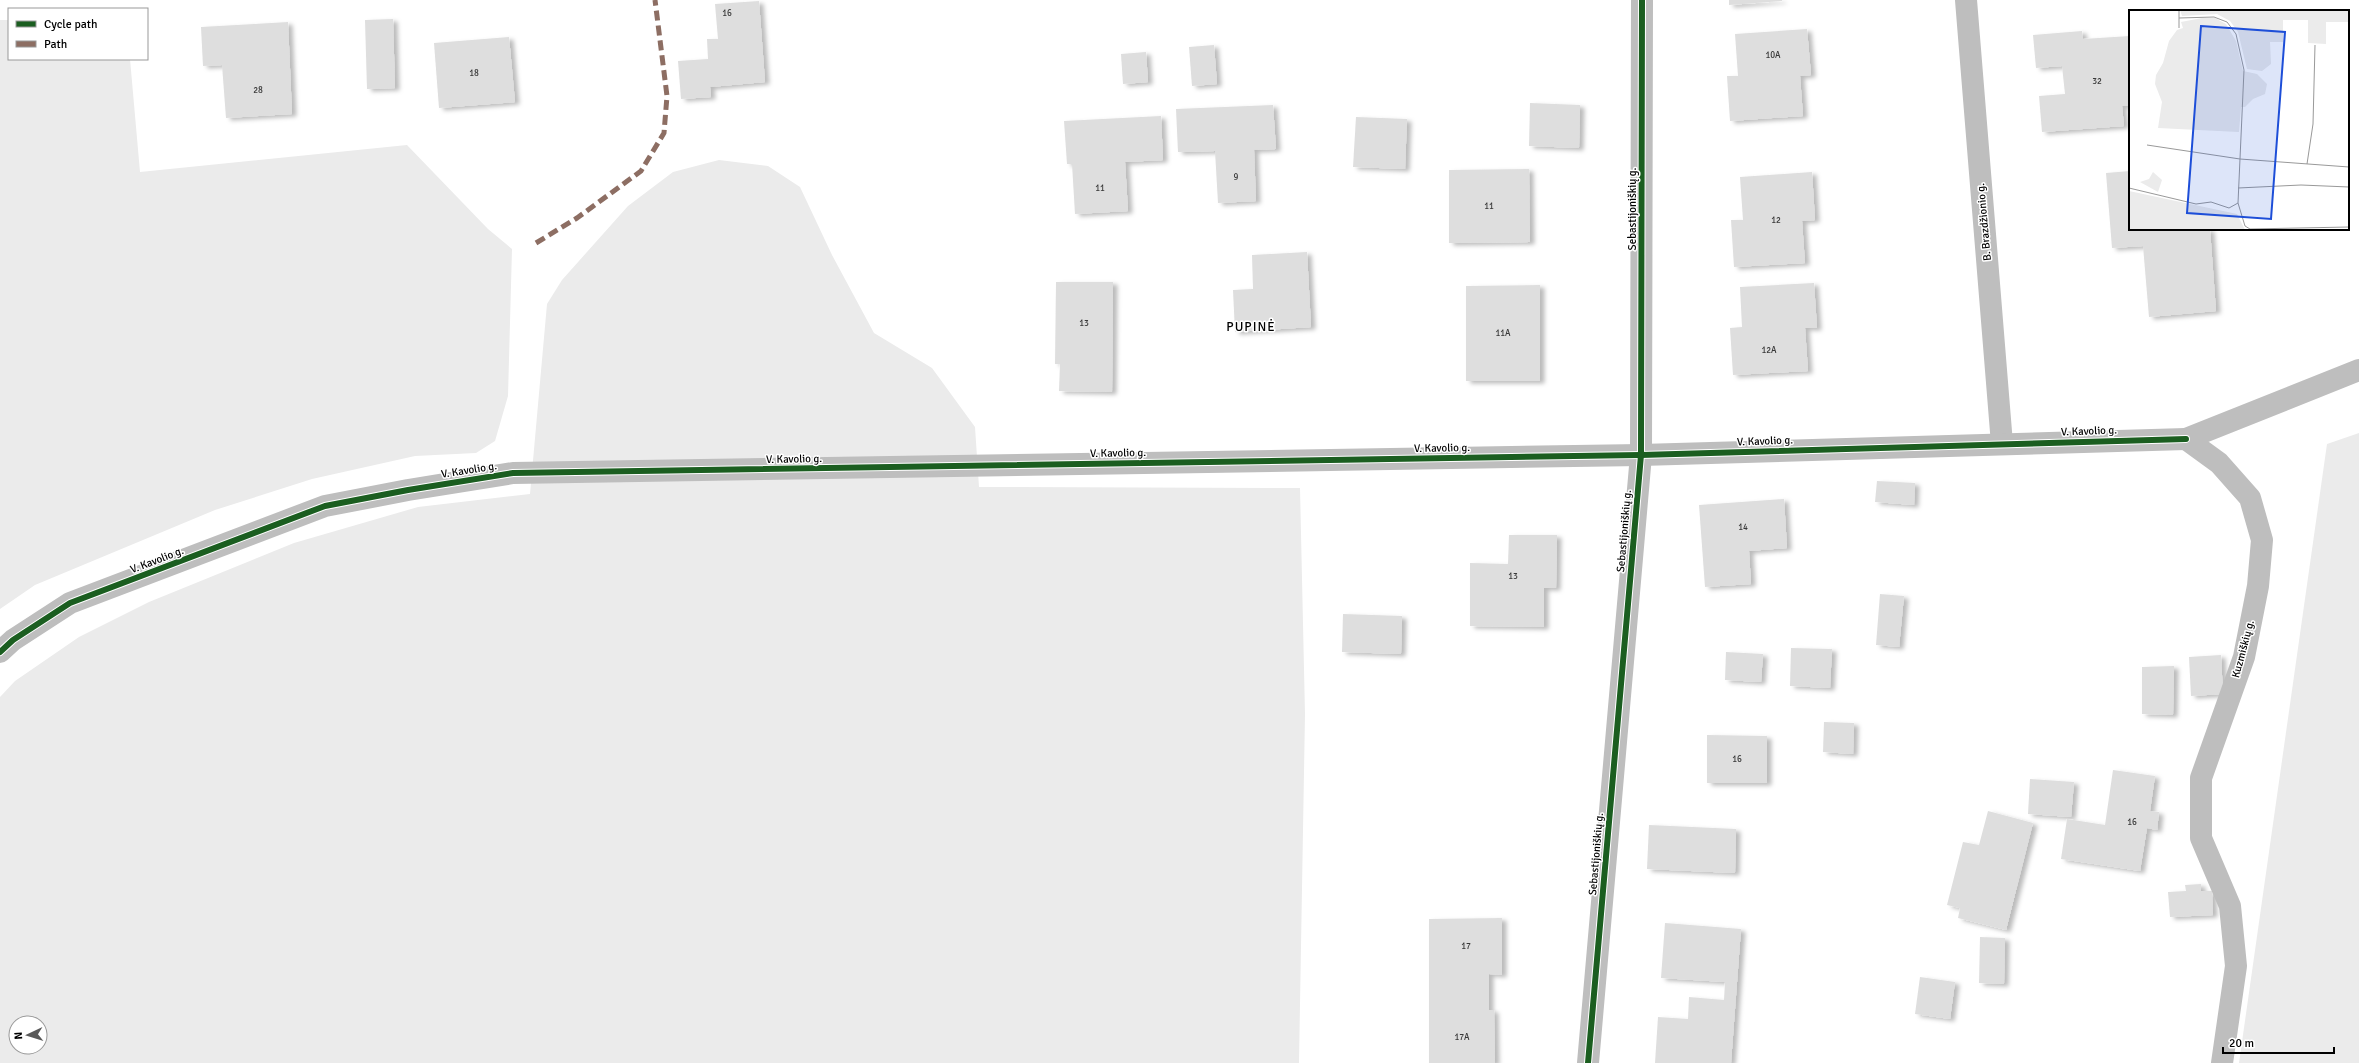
<svg xmlns="http://www.w3.org/2000/svg" width="2359" height="1063" font-family="Signika,sans-serif">
	<style>
		.green { fill: #ebebeb; fill-rule: evenodd }
		.building { fill: #dedede; filter: url(#shadow) }
		.lines { fill: none; stroke-linecap: round; stroke-linejoin: round }
		.minor { stroke: #bebebe; stroke-width: 22 }
		.quiet { stroke: #8d6e63; stroke-width: 5; stroke-dasharray: 10 5; stroke-linecap: butt }
		.cycleway-casing { stroke: #fff; stroke-width: 8 }
		.cycleway { stroke: #1b5e20; stroke-width: 6 }
		.labels { text-anchor: middle; dominant-baseline: central; stroke-width: 3; stroke-linejoin: round; paint-order: stroke }
		.number-label { font-size: 9px; fill: #383838 }
		.street-label { font-size: 11px; fill: #000; stroke: #fff }
		.quarter-label { font-size: 13px; letter-spacing: 1px; fill: #000; stroke: #fff }
		.inset-road { fill: none; stroke: #999; stroke-width: 1 }
		.view { fill: #1d4ed8; fill-opacity: 0.15; stroke: #1d4ed8; stroke-width: 2 }
		.inset-edge { fill: none; stroke: #000; stroke-width: 2 }
	</style>
	<defs>
		<filter id="shadow"><feDropShadow dx="4.5" dy="2.5" stdDeviation="2" flood-color="#0004"/></filter>
	</defs>
	<rect width="100%" height="100%" fill="#fff"/>
	<!-- green -->
	<g class="green">
		<polygon points="0,20 9,20 9,59 130,59 140,172 407,145 488,229 512,249 508,396 495,441 476,453 415,456 312,479 215,510 35,585 0,609"/>
		<path d="M719,160L768,166L800,187L832,255L874,333L932,368L975,427L979,487L1300,488L1305,714L1299,1063H0V697L15,681L79,637L149,602L294,543L418,507L530,494L547,304L562,280L628,206L673,172ZM16,1023H40V1047H16Z"/>
		<polygon points="2359,433 2359,1063 2239,1063 2327,444"/>
	</g>
	<!-- building -->
	<g class="building">
		<polygon points="1729,0 1782,0 1782,1 1729,5"/>
		<polygon points="759,1 765,82 710,87 711,97 681,99 678,61 708,59 707,39 718,39 715,4"/>
		<polygon points="393,19 395,88 367,89 365,20"/>
		<polygon points="288,22 292,114 226,118 222,65 203,66 201,27"/>
		<polygon points="1807,29 1811,75 1800,76 1803,116 1730,121 1727,76 1738,76 1735,34"/>
		<polygon points="2082,31 2083,39 2130,36 2130,105 2122,106 2124,126 2042,132 2039,96 2065,94 2062,66 2036,68 2033,35"/>
		<polygon points="509,37 515,102 439,108 434,43"/>
		<polygon points="1214,45 1217,84 1192,86 1189,47"/>
		<polygon points="1146,52 1148,82 1123,84 1121,54"/>
		<polygon points="1530,103 1580,105 1579,148 1529,146"/>
		<polygon points="1273,105 1276,149 1254,150 1256,201 1218,203 1215,151 1178,152 1176,109"/>
		<polygon points="1161,116 1163,160 1125,162 1128,211 1075,214 1072,164 1067,164 1064,121"/>
		<polygon points="1356,117 1407,119 1405,169 1353,167"/>
		<polygon points="1529,169 1530,242 1449,243 1449,170"/>
		<polygon points="2130,171 2130,229 2210,229 2216,311 2149,317 2143,246 2112,248 2106,173"/>
		<polygon points="1812,172 1815,220 1802,221 1805,263 1734,267 1731,220 1743,220 1740,177"/>
		<polygon points="1307,252 1311,327 1235,332 1233,290 1253,289 1252,255"/>
		<polygon points="1056,282 1113,282 1112,392 1059,391 1060,364 1055,364"/>
		<polygon points="1814,283 1817,328 1805,328 1808,371 1733,375 1730,328 1742,327 1740,287"/>
		<polygon points="1540,285 1540,381 1466,381 1466,286"/>
		<polygon points="1877,481 1915,483 1914,505 1875,502"/>
		<polygon points="1784,499 1787,548 1749,551 1751,584 1705,587 1699,505"/>
		<polygon points="1509,535 1557,535 1556,588 1544,588 1544,627 1470,626 1470,563 1508,564"/>
		<polygon points="1880,594 1904,596 1899,647 1876,645"/>
		<polygon points="1343,614 1402,616 1401,654 1342,652"/>
		<polygon points="1791,648 1832,649 1830,688 1790,686"/>
		<polygon points="1726,652 1763,654 1761,682 1725,680"/>
		<polygon points="2221,655 2223,694 2191,696 2189,657"/>
		<polygon points="2174,666 2173,715 2142,714 2142,667"/>
		<polygon points="1824,722 1854,723 1853,754 1823,752"/>
		<polygon points="1707,735 1767,736 1767,783 1707,783"/>
		<polygon points="2113,770 2155,776 2150,811 2159,812 2157,830 2147,828 2140,871 2061,859 2067,819 2105,825"/>
		<polygon points="2030,779 2074,782 2071,817 2028,814"/>
		<polygon points="1988,811 2033,823 2006,930 1958,918 1960,908 1947,905 1963,842 1979,845"/>
		<polygon points="1649,825 1736,829 1735,873 1647,869"/>
		<polygon points="2201,884 2201,891 2212,891 2213,915 2170,917 2168,892 2186,891 2185,885"/>
		<polygon points="1502,918 1502,975 1489,974 1489,1010 1494,1010 1495,1063 1429,1063 1429,919"/>
		<polygon points="1665,923 1741,929 1731,1063 1655,1063 1658,1017 1688,1019 1689,997 1724,1000 1725,982 1661,978"/>
		<polygon points="1980,937 2005,938 2004,984 1979,983"/>
		<polygon points="1920,977 1955,982 1950,1019 1915,1014"/>
	</g>
	<g class="lines">
		<!-- minor -->
		<g class="minor">
			<polyline points="1966,0 2002,444"/>
			<polyline points="0,652 13,640 70,603 325,506 408,490 513,473 1641,455 2186,439"/>
			<polyline points="1588,1063 1641,455 1642,0"/>
			<polyline points="2222,1063 2236,966 2230,906 2201,838 2201,778 2244,657 2258,586 2262,540 2250,498 2219,463 2186,439 2359,370"/>
		</g>
		<!-- quiet -->
		<polyline class="quiet" points="536,243 577,218 641,171 664,133 667,96 655,0"/>
		<!-- cycleway casing -->
		<g class="cycleway-casing">
			<g id="cycleway">
				<polyline points="0,652 13,640 70,603 325,506 408,490 513,473 1641,455 2186,439"/>
				<polyline points="1588,1063 1641,455 1642,0"/>
			</g>
		</g>
		<!-- cycleway -->
		<use href="#cycleway" class="cycleway"/>
	</g>
	<g class="labels">
		<!-- number labels -->
		<g class="number-label">
			<text x="727" y="13">16</text>
			<text x="1773" y="55">10A</text>
			<text x="474" y="73">18</text>
			<text x="2097" y="81">32</text>
			<text x="258" y="90">28</text>
			<text x="1236" y="177">9</text>
			<text x="1100" y="188">11</text>
			<text x="1489" y="206">11</text>
			<text x="1776" y="220">12</text>
			<text x="1084" y="323">13</text>
			<text x="1503" y="333">11A</text>
			<text x="1769" y="350">12A</text>
			<text x="1743" y="527">14</text>
			<text x="1513" y="576">13</text>
			<text x="1737" y="759">16</text>
			<text x="2132" y="822">16</text>
			<text x="1466" y="946">17</text>
			<text x="1462" y="1037">17A</text>
		</g>
		<!-- street labels -->
		<g class="street-label">
			<text transform="translate(1632 209) rotate(-90)">Sebastijoniškių g.</text>
			<text transform="translate(1984 222) rotate(-95)">B. Brazdžionio g.</text>
			<text transform="translate(2089 431) rotate(-2)">V. Kavolio g.</text>
			<text transform="translate(1765 441) rotate(-2)">V. Kavolio g.</text>
			<text transform="translate(1442 448) rotate(-1)">V. Kavolio g.</text>
			<text transform="translate(1118 453) rotate(-1)">V. Kavolio g.</text>
			<text transform="translate(794 459) rotate(-1)">V. Kavolio g.</text>
			<text transform="translate(469 470) rotate(-9)">V. Kavolio g.</text>
			<text transform="translate(1624 531) rotate(-85)">Sebastijoniškių g.</text>
			<text transform="translate(157 560) rotate(-21)">V. Kavolio g.</text>
			<text transform="translate(2243 649) rotate(-75)">Kuzmiškių g.</text>
			<text transform="translate(1596 854) rotate(-85)">Sebastijoniškių g.</text>
		</g>
		<!-- quarter labels -->
		<g class="quarter-label">
			<text x="1251" y="327">PUPINĖ</text>
		</g>
	</g>
	<!-- overview -->
	<g transform="translate(2129 10)">
		<rect width="220" height="220" fill="#fff"/>
		<path d="M51,0H220V12H197V34L179,33V10H154V32H141L142,54L133,61L118,59L109,22L101,11L88,4L53,6ZM73,8H86L97,14L107,31L114,61L128,64L138,74L136,84L124,89L116,97H112L110,122L29,118L33,92L26,74L27,65L34,53L40,31L48,20L54,18L52,12ZM24,162L33,170L29,182L11,172L20,169ZM0,181L108,204L116,220H0Z" fill="#ebebeb"/>
		<path class="inset-road" d="M50,0V18M50,8L85,7L98,12L107,24L115,60L109,193M18,135L111,149L220,157M178,154L184,114L186,35M0,178L67,194L82,192L100,198L109,193L116,216L121,219L220,217M109,178L172,175L220,177"/>
		<path class="view" d="M72,16L156,22L142,209L58,203Z"/>
		<rect width="220" height="220" class="inset-edge"/>
	</g>
	<!-- legend -->
	<rect x="8" y="8" width="140" height="52" fill="#ffffff" stroke="#999999"/>
	<rect x="16" y="21" width="20" height="6" fill="#1b5e20" stroke="#999999"/>
	<text x="44" y="28" font-size="12" fill="#000000">Cycle path</text>
	<rect x="16" y="41" width="20" height="6" fill="#8d6e63" stroke="#999999"/>
	<text x="44" y="48" font-size="12" fill="#000000">Path</text>
	<!-- north arrow -->
	<g transform="translate(28 1035) rotate(266)"><circle r="19" fill="#ffffff" stroke="#999999"/>
	<path d="M0-3L7 15L0 10L-7 15Z" fill="#595959"/>
	<text y="-6" font-size="11" font-weight="bold" text-anchor="middle" fill="#000000">N</text>
	</g>
	<!-- scale -->
	<path d="M2223 1047v6h111v-6" fill="none" stroke="#000000" stroke-width="2"/>
	<text x="2229" y="1047" font-size="12" fill="#000000" stroke="#ffffff" stroke-width="3" paint-order="stroke">20 m</text>
</svg>
